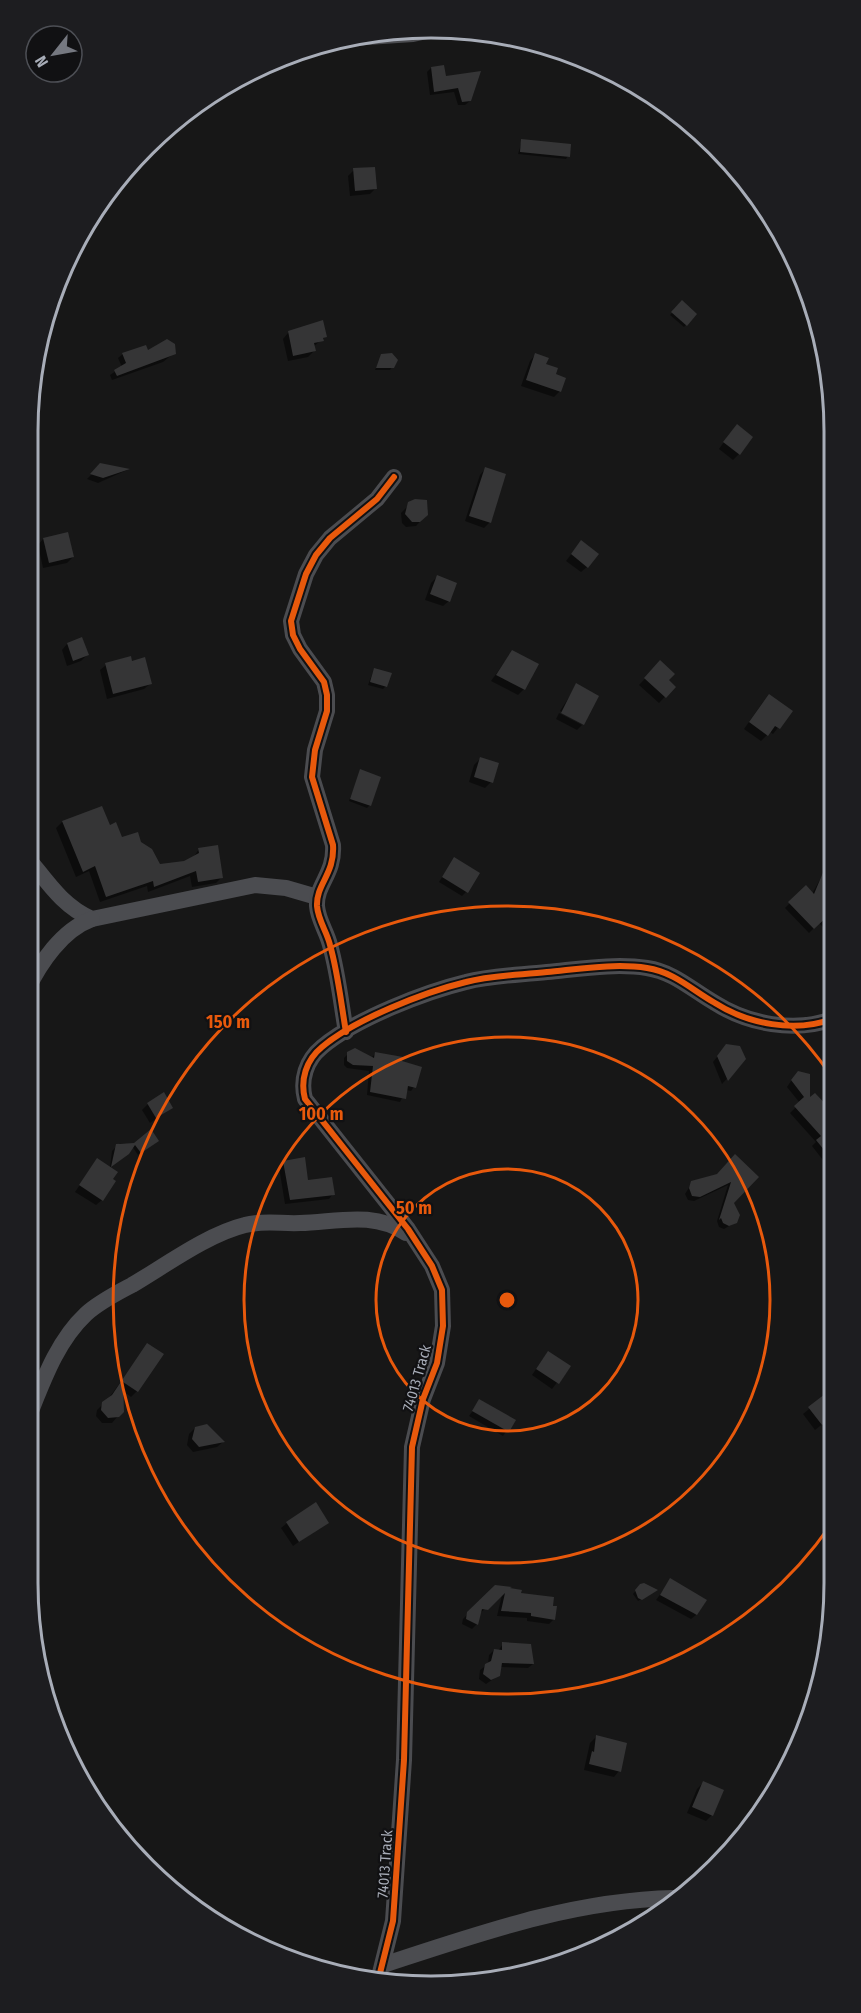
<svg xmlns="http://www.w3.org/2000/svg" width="861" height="2013" font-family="'Fira Sans Condensed',sans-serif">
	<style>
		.shadow { fill: #0007 }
		.building { fill: #353536 }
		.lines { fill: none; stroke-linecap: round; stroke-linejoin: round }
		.minor { stroke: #4b4c50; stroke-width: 16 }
		.cycleway-casing { stroke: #111113; stroke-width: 10 }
		.cycleway { stroke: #e8590c; stroke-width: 6 }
		.ring { fill: none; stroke: #e8590c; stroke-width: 3 }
		.labels { text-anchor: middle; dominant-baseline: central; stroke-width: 4.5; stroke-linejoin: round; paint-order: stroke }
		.street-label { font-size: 15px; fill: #a8adb8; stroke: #111113 }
		.rim { fill: none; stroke: #a8adb8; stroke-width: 3 }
		.centre { fill: #e8590c; stroke: #111113; stroke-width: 3 }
		.ring-label { font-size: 18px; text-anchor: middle; font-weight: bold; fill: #e8590c; stroke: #111113; stroke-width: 4.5; stroke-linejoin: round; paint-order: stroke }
	</style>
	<rect width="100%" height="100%" fill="#171717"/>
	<!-- shadow -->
	<g class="shadow">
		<polygon points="431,68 445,78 479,73 470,101 465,105 458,105 454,92 430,95 427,72"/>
		<polygon points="522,141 568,156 566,159 518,154"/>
		<polygon points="354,170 375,189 370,194 350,196 348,176"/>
		<polygon points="682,302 695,314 684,327 670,315"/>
		<polygon points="288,333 326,336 313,347 314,351 308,357 288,361 283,339"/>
		<polygon points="147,352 174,353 163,362 112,380 110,375 122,367 118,358 123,354"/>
		<polygon points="382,355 392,367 390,370 375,370"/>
		<polygon points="535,355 554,375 560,391 554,397 521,386 530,361"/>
		<polygon points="731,432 739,454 733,460 719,449"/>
		<polygon points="485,469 490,522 484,528 465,521 480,475"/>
		<polygon points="96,470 127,470 98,483 87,479"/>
		<polygon points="412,502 426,515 416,526 406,527 402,523 401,513"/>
		<polygon points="43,539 73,557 67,563 43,568 38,545"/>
		<polygon points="576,548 587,567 581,572 566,561"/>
		<polygon points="437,577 449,601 443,606 425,600 431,583"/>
		<polygon points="67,644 87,655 81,661 67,666 62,650"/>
		<polygon points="512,652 524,689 518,695 491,681"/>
		<polygon points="106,665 150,684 144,689 107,699 100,670"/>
		<polygon points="655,668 674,687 659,703 639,685"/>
		<polygon points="374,669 386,686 383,689 368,685"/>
		<polygon points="577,685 583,723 560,711"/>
		<polygon points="764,701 791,711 773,734 770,732 761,741 744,729"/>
		<polygon points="559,713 582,725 577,730 556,719"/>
		<polygon points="480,759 491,782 485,788 469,782 474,765"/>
		<polygon points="361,771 370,805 367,808 349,801"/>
		<polygon points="102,808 109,827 121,839 140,843 159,865 185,863 193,858 199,849 222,877 216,883 192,887 190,876 148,892 147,886 100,902 89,871 76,877 56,828 62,822"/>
		<polygon points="454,859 466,892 462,896 439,882"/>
		<polygon points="823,874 832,894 832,936 819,923 809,933 785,908 806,887 812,894"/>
		<polygon points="722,1051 745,1059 722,1084 713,1062"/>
		<polygon points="376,1053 401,1062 414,1087 411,1091 406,1090 400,1102 367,1095 369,1071 347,1068 344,1065 344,1058 348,1054 371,1058"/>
		<polygon points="793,1078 809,1101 833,1159 826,1164 812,1146 816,1142 790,1113 800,1103 787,1087"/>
		<polygon points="148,1104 171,1108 150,1123 142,1110"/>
		<polygon points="120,1143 134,1144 154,1143 138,1155 132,1146 125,1156 110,1167 112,1151"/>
		<polygon points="735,1156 733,1203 736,1222 724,1229 719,1227 717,1221 728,1185 694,1201 688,1200 685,1194 692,1183 717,1175"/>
		<polygon points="97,1160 102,1200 96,1205 75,1192"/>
		<polygon points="284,1162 307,1182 333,1194 329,1199 285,1204 279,1167"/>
		<polygon points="148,1345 137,1391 131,1397 122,1390 118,1416 112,1423 102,1423 96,1416 97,1410 108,1399"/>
		<polygon points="543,1359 569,1367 552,1389 532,1375"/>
		<polygon points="825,1396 833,1406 834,1415 815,1430 803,1414"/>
		<polygon points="480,1401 514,1420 503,1436 469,1416"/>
		<polygon points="195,1428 223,1442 217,1447 193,1452 187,1445 189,1434"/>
		<polygon points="327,1522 293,1546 281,1528 287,1523"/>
		<polygon points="671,1580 696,1615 691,1619 656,1600"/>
		<polygon points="641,1585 653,1592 638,1601 633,1594"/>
		<polygon points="495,1586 551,1607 554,1619 549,1624 527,1621 527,1618 497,1616 502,1595 479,1614 477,1624 472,1629 462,1624 463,1619"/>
		<polygon points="503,1644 533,1657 533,1664 528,1668 500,1667 499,1675 486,1684 479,1679 480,1670 488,1664 489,1655 494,1650 498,1651"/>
		<polygon points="596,1737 619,1771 614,1777 584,1770 590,1743"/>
		<polygon points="703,1783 712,1815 706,1821 687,1813 697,1789"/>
	</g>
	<!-- building -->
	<g class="building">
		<polygon points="444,65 446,76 481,71 471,101 462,102 458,88 434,92 431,67"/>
		<polygon points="521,139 571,144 570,157 520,152"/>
		<polygon points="375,167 377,189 355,191 353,168"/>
		<polygon points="682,300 697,314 687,326 671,312"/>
		<polygon points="323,320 327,337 323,338 324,341 314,343 316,351 293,356 288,331"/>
		<polygon points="167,339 175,344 176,354 117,376 114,370 126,363 122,353 146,345 148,350"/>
		<polygon points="392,353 398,360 394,368 376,368 381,354"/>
		<polygon points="535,353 549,358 546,364 558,368 556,374 566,378 561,392 526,380"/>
		<polygon points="737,424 753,437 740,455 723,442"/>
		<polygon points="100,463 130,469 103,478 90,474"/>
		<polygon points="485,467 506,474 491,523 469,516"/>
		<polygon points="415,499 427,500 428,515 420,522 412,522 405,514 408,502"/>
		<polygon points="68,532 74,557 49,563 43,538"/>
		<polygon points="581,540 599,554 588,568 571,554"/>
		<polygon points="437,575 457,583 450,602 430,594"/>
		<polygon points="82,637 89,655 73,661 67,643"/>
		<polygon points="512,650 539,664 525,690 496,675"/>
		<polygon points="131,656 132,661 145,657 152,684 113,694 105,663"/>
		<polygon points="660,660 675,674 669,680 676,687 666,698 644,678"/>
		<polygon points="374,668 392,673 387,687 370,682"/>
		<polygon points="576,683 599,696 584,725 561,713"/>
		<polygon points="769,694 793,711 780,729 775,726 768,736 749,722"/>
		<polygon points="480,757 499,763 493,783 474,777"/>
		<polygon points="360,769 381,777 371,806 350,799"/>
		<polygon points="102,806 110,825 116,822 122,837 138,832 141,842 152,849 160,864 184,861 199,853 198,848 218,845 223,878 198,882 196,871 154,887 153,881 106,897 95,866 83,872 62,821"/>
		<polygon points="832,851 832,912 814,929 788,902 806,885 814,894"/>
		<polygon points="454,857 480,873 468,893 442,877"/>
		<polygon points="726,1044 740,1046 746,1059 728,1081 717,1056"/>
		<polygon points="355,1048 374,1058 375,1052 403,1057 402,1061 422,1067 416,1088 408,1086 406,1099 370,1092 373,1066 353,1065 347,1061 347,1052"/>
		<polygon points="798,1071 810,1074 810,1097 815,1093 833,1112 833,1161 816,1140 821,1136 794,1106 804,1097 791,1080"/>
		<polygon points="164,1092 173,1108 156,1118 147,1103"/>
		<polygon points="151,1129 159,1141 141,1153 135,1145 129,1154 111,1167 116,1144 134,1143"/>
		<polygon points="735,1154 759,1177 734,1203 740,1215 737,1223 729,1226 723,1223 721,1218 719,1220 731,1182 700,1197 692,1196 689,1188 691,1181 717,1174"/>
		<polygon points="305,1157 308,1180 332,1177 335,1195 290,1200 283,1161"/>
		<polygon points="97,1158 118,1172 113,1179 116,1181 103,1201 79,1185"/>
		<polygon points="147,1343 164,1354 138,1392 123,1382 124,1412 119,1417 108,1418 101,1410 102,1402 112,1395"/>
		<polygon points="548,1351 571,1366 559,1384 536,1369"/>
		<polygon points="825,1394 828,1401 833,1397 834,1416 822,1425 808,1407"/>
		<polygon points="479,1399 516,1420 509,1432 472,1411"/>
		<polygon points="207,1424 225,1442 199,1447 192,1439 195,1427"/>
		<polygon points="316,1502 329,1523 299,1542 286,1522"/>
		<polygon points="670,1578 707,1600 697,1615 660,1595"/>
		<polygon points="644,1583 658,1590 642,1600 638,1598 635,1590 640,1584"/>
		<polygon points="495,1585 512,1587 510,1588 522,1590 521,1593 554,1597 553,1606 557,1606 555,1620 531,1616 531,1613 501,1611 505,1593 488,1610 482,1609 478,1625 466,1619 467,1612"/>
		<polygon points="502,1642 531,1644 534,1664 502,1663 500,1676 491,1680 483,1674 485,1664 491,1661 494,1649 502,1650"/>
		<polygon points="596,1735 627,1743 621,1772 589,1764 592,1751 594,1752"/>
		<polygon points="703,1781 724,1790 713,1816 692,1807"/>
	</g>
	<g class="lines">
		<!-- minor -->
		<g class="minor">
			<polyline points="336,39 413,34 436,29"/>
			<path d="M27,857C47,881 62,906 92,919L255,885L286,888L317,897"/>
			<path d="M27,990C40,963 62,930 92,919"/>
			<path d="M346,1032C341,1003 338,973 330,945C327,932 318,920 317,906C316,884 335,874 333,845L312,777L315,750L327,711V695L324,682L300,649L293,635L291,621L306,574L316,555L330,538L377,499L394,477"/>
			<path d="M27,1421C42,1384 56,1342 86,1314C99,1302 117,1293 132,1285C166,1265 208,1234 245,1225C263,1220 282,1224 300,1223C337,1222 373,1211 406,1233"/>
			<path d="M383,1965C478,1934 573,1900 674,1898"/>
			<path d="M378,1981L393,1921L404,1760L412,1447L423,1399L437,1363L443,1326L442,1290L432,1266L408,1229L305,1099C300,1080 306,1060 322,1047C355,1019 425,992 466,982C492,975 521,975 547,972C579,969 615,963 647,968C674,972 692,990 715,1003C748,1024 795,1033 832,1019"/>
		</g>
		<!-- cycleway casing -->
		<g class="cycleway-casing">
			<g id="cycleway">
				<path d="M346,1032C341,1003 338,973 330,945C327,932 318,920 317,906C316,884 335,874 333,845L312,777L315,750L327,711V695L324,682L300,649L293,635L291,621L306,574L316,555L330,538L377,499L394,477"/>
				<path d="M378,1981L393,1921L404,1760L412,1447L423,1399L437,1363L443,1326L442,1290L432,1266L408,1229L305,1099C300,1080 306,1060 322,1047C355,1019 425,992 466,982C492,975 521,975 547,972C579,969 615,963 647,968C674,972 692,990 715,1003C748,1024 795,1033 832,1019"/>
			</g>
		</g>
		<!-- cycleway -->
		<use href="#cycleway" class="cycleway"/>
	</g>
	<!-- distance rings -->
	<g class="ring">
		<circle cx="507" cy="1300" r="131"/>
		<circle cx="507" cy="1300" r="263"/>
		<path d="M834 1520A394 394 0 1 1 832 1077"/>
	</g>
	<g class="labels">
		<!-- street labels -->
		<g class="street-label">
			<text transform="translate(417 1378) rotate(-74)">74013 Track</text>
			<text transform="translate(385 1864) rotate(-86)">74013 Track</text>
		</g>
	</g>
	<!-- crop -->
	<path d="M0 0H861V2013H0ZM431 38H431A393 393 0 0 1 824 431V1583A393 393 0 0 1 431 1976H431A393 393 0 0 1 38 1583V431A393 393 0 0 1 431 38Z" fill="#1d1d20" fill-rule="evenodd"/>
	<path class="rim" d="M431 38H431A393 393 0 0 1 824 431V1583A393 393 0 0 1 431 1976H431A393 393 0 0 1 38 1583V431A393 393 0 0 1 431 38Z"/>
	<circle cx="507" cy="1300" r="9" class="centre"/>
	<g class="ring-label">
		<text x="228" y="1028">150 m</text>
		<text x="321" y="1120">100 m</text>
		<text x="414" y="1214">50 m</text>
	</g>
	<!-- north arrow -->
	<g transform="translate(54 54) rotate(239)"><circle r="28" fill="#111113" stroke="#4d4f55" stroke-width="1.5"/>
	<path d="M0-4.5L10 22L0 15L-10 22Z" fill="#757880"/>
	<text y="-9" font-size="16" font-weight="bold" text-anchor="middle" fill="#a8adb8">N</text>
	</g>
</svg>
